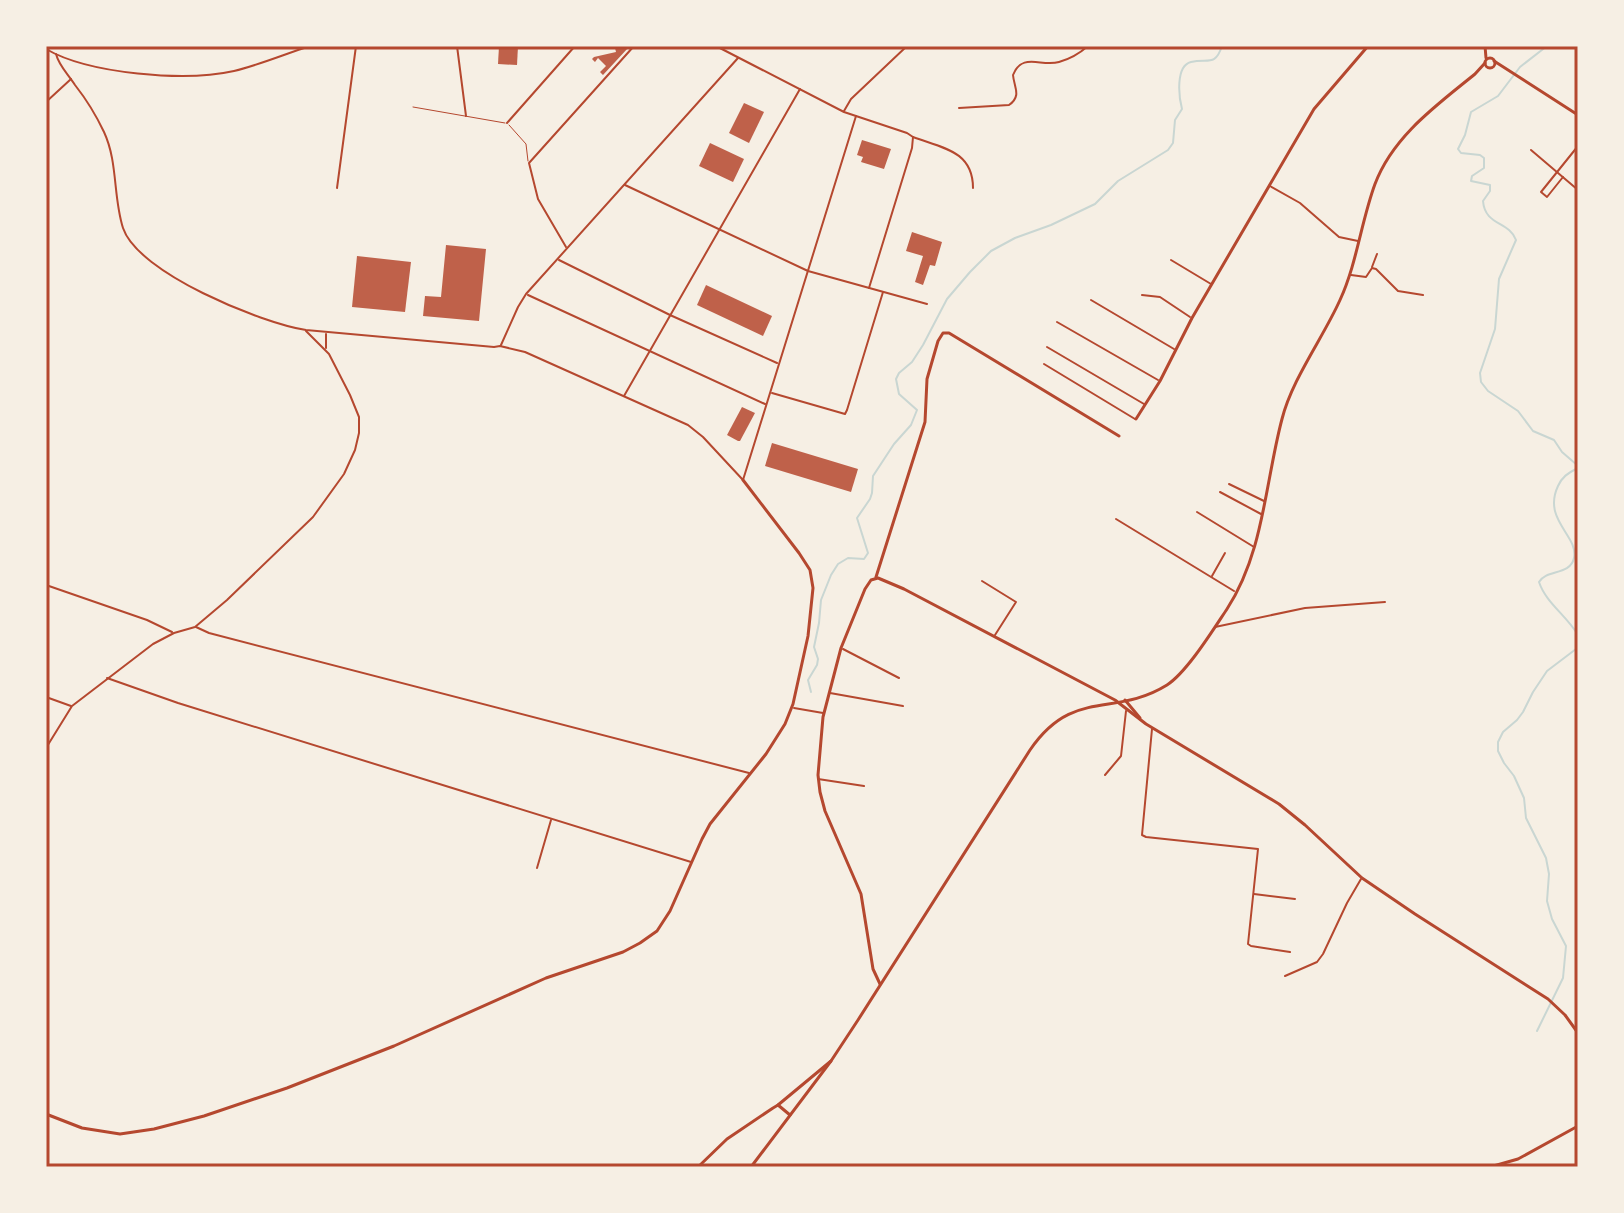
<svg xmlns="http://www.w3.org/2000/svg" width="1624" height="1213" font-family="Lato,sans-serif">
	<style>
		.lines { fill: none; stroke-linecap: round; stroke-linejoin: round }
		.stream { stroke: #c9d6d2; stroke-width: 2 }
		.building { fill: #bf614a }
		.service { stroke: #b5482f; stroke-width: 1 }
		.minor { stroke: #b5482f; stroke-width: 2 }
		.tertiary { stroke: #b5482f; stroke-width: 3 }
		.secondary { stroke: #b5482f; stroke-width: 3 }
		.neatline { fill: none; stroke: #b5482f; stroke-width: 3 }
	</style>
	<rect width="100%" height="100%" fill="#f6efe4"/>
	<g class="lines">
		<!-- stream -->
		<g class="stream">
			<path d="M1547,46L1520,67L1498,96L1471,112L1465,135L1458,149L1461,153L1480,155L1484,158V168L1472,176L1471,181L1490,185V191L1483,201C1485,226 1509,221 1516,240L1499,279L1495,329L1480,373L1481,382L1488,391L1518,411L1533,431L1554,440L1562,452L1577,465L1576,469C1568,473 1562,477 1558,486C1542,520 1579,536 1574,558C1570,576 1546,569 1539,582C1546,603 1567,616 1578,635"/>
			<path d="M811,692L808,680L817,665L818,659L814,647L819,623L821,600L831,575L838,564L848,558L864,559L868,553L857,518L870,499L872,493L873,476L894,444L911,425L917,410L899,394L896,379L899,373L912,362L923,345L947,299L970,272L991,251L1015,238L1051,225L1095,204L1118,181L1168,150L1173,143L1175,120L1182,109C1179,98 1175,66 1191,62C1208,58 1215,67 1222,46"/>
			<polyline points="1537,1031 1563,978 1566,946 1552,919 1547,901 1549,874 1546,858 1526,818 1524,798 1514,776 1504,763 1498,751 1498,742 1503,732 1517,720 1523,712 1533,692 1547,671 1576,649 1578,646"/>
		</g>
	</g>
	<!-- building -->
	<g class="building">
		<polygon points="499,46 518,46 517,65 498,64"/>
		<polygon points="621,46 628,48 603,75 600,72 606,66 598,58 595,62 592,59 594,57 616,52 615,48"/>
		<polygon points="744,103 764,112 749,143 729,133"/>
		<polygon points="862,140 891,149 884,169 861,162 863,157 857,155"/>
		<polygon points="710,143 744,159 733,182 699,166"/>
		<polygon points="912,232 942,242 935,266 930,265 923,285 915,282 923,256 906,251"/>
		<polygon points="446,245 486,249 479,321 423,316 425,296 441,297"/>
		<polygon points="357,256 411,262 405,312 352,307"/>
		<polygon points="706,285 772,316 763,336 697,305"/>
		<polygon points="742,407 755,413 740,441 738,441 727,435"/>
		<polygon points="772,443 858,469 851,492 765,466"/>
	</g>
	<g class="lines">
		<!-- service -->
		<g class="service">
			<polyline points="413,107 505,123"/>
			<polyline points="509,125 526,144 528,161"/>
		</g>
		<!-- minor -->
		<g class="minor">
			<polyline points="457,46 466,116"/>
			<polyline points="716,46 844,112 907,133 913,137 912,148 869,288"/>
			<path d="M46,49C89,74 185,82 234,71C259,65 285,54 310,46"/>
			<path d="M56,54C59,66 68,74 75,85C86,99 96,115 104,132C118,162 113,197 123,228C138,273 261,323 306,330L494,347L500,346L525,352L688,425L703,437L743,480L856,116"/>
			<polyline points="46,102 71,79"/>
			<path d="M959,108L1009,105C1022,96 1014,87 1013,75C1022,52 1041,67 1059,62C1070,59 1080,53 1088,46"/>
			<polyline points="844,111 851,99 907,46"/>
			<polyline points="507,123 575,46"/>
			<path d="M913,137C943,148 973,151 973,188"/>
			<polyline points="1531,150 1578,190"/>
			<polyline points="1563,177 1547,197 1541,192 1578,146"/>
			<polyline points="625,185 808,271 927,304"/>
			<polyline points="1270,186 1300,203 1339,237 1358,241"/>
			<polyline points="337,188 356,46"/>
			<polyline points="566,247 538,199 529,163 634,46"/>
			<polyline points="559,260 670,315 777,363"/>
			<polyline points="1171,260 1211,284"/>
			<polyline points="1372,267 1377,254"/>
			<polyline points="1351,275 1366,277 1372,268 1376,269 1398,291 1423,295"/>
			<polyline points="528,295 765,404"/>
			<polyline points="1142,295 1160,297 1190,317"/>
			<polyline points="1091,300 1174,349"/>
			<polyline points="1057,322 1158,380"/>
			<polyline points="501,345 518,307 526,294 738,58"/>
			<polyline points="1047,347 1144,404"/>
			<polyline points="326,348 326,334"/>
			<polyline points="1044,364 1135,419"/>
			<polyline points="772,393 845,414 847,410 883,292"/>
			<polyline points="624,396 800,89"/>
			<polyline points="1229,484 1264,501"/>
			<polyline points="1220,492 1261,514"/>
			<polyline points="1197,512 1254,547"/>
			<polyline points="1116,519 1234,591"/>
			<polyline points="1212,576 1225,553"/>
			<polyline points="982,581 1016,602 995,635"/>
			<polyline points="46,585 147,620 172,632"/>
			<polyline points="196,627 209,633 749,773"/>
			<polyline points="1215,627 1305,608 1385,602"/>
			<polyline points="843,649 899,678"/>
			<polyline points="107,678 178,703 691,862"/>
			<polyline points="830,693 903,706"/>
			<polyline points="46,697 71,706"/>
			<polyline points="794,708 823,713"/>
			<polyline points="1152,729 1142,835 1146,837 1258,849 1248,944 1251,946 1290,952"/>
			<polyline points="46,748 72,706 153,644 174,633 195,627 227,600 313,517 344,474 355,450 359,433 359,417 350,395 329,354 306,331"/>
			<polyline points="1105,775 1121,756 1126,711"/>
			<polyline points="818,779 864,786"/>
			<polyline points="537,868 551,820"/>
			<polyline points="1254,894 1295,899"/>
			<polyline points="1285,976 1317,962 1323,954 1347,903 1361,879"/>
		</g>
		<!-- tertiary -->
		<g class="tertiary">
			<polyline points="1136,419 1160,381 1192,318 1314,109 1368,46"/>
			<polyline points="876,577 925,422 927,379 938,341 943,333 949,333 1119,436"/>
			<polyline points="1125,700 1140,718"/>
			<polyline points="880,984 873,969 861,894 825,811 820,792 818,775 823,717 841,648 865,589 871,580 878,578 904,589 1115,700 1146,724 1279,804 1305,825 1362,878 1415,914 1548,999 1565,1015 1578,1033"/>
			<polyline points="778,1105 831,1061"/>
			<polyline points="46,1114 82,1128 120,1134 154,1129 204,1116 287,1088 394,1046 546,978 623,952 640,943 657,931 670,911 702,839 710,824 766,754 785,724 793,704 808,636 813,588 810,570 799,553 743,480"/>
			<polyline points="698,1167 727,1139 773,1108 778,1105 790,1115"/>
			<polyline points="1490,1167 1518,1159 1578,1126"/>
		</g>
		<!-- secondary -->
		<g class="secondary">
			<polyline points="1485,46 1486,58"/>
			<circle cx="1490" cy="63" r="5"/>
			<polyline points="1494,61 1578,115"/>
			<path d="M751,1167L831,1061L858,1020L1030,750C1073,687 1114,718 1167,685C1187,672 1213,630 1227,609C1264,552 1265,483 1282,419C1292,379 1323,338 1340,300C1357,263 1361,222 1375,184C1393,136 1437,105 1475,74L1485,63"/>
		</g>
	</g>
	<!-- border -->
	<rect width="1624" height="1213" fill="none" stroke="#f6efe4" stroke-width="96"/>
	<rect x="48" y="48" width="1528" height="1117" class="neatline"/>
</svg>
